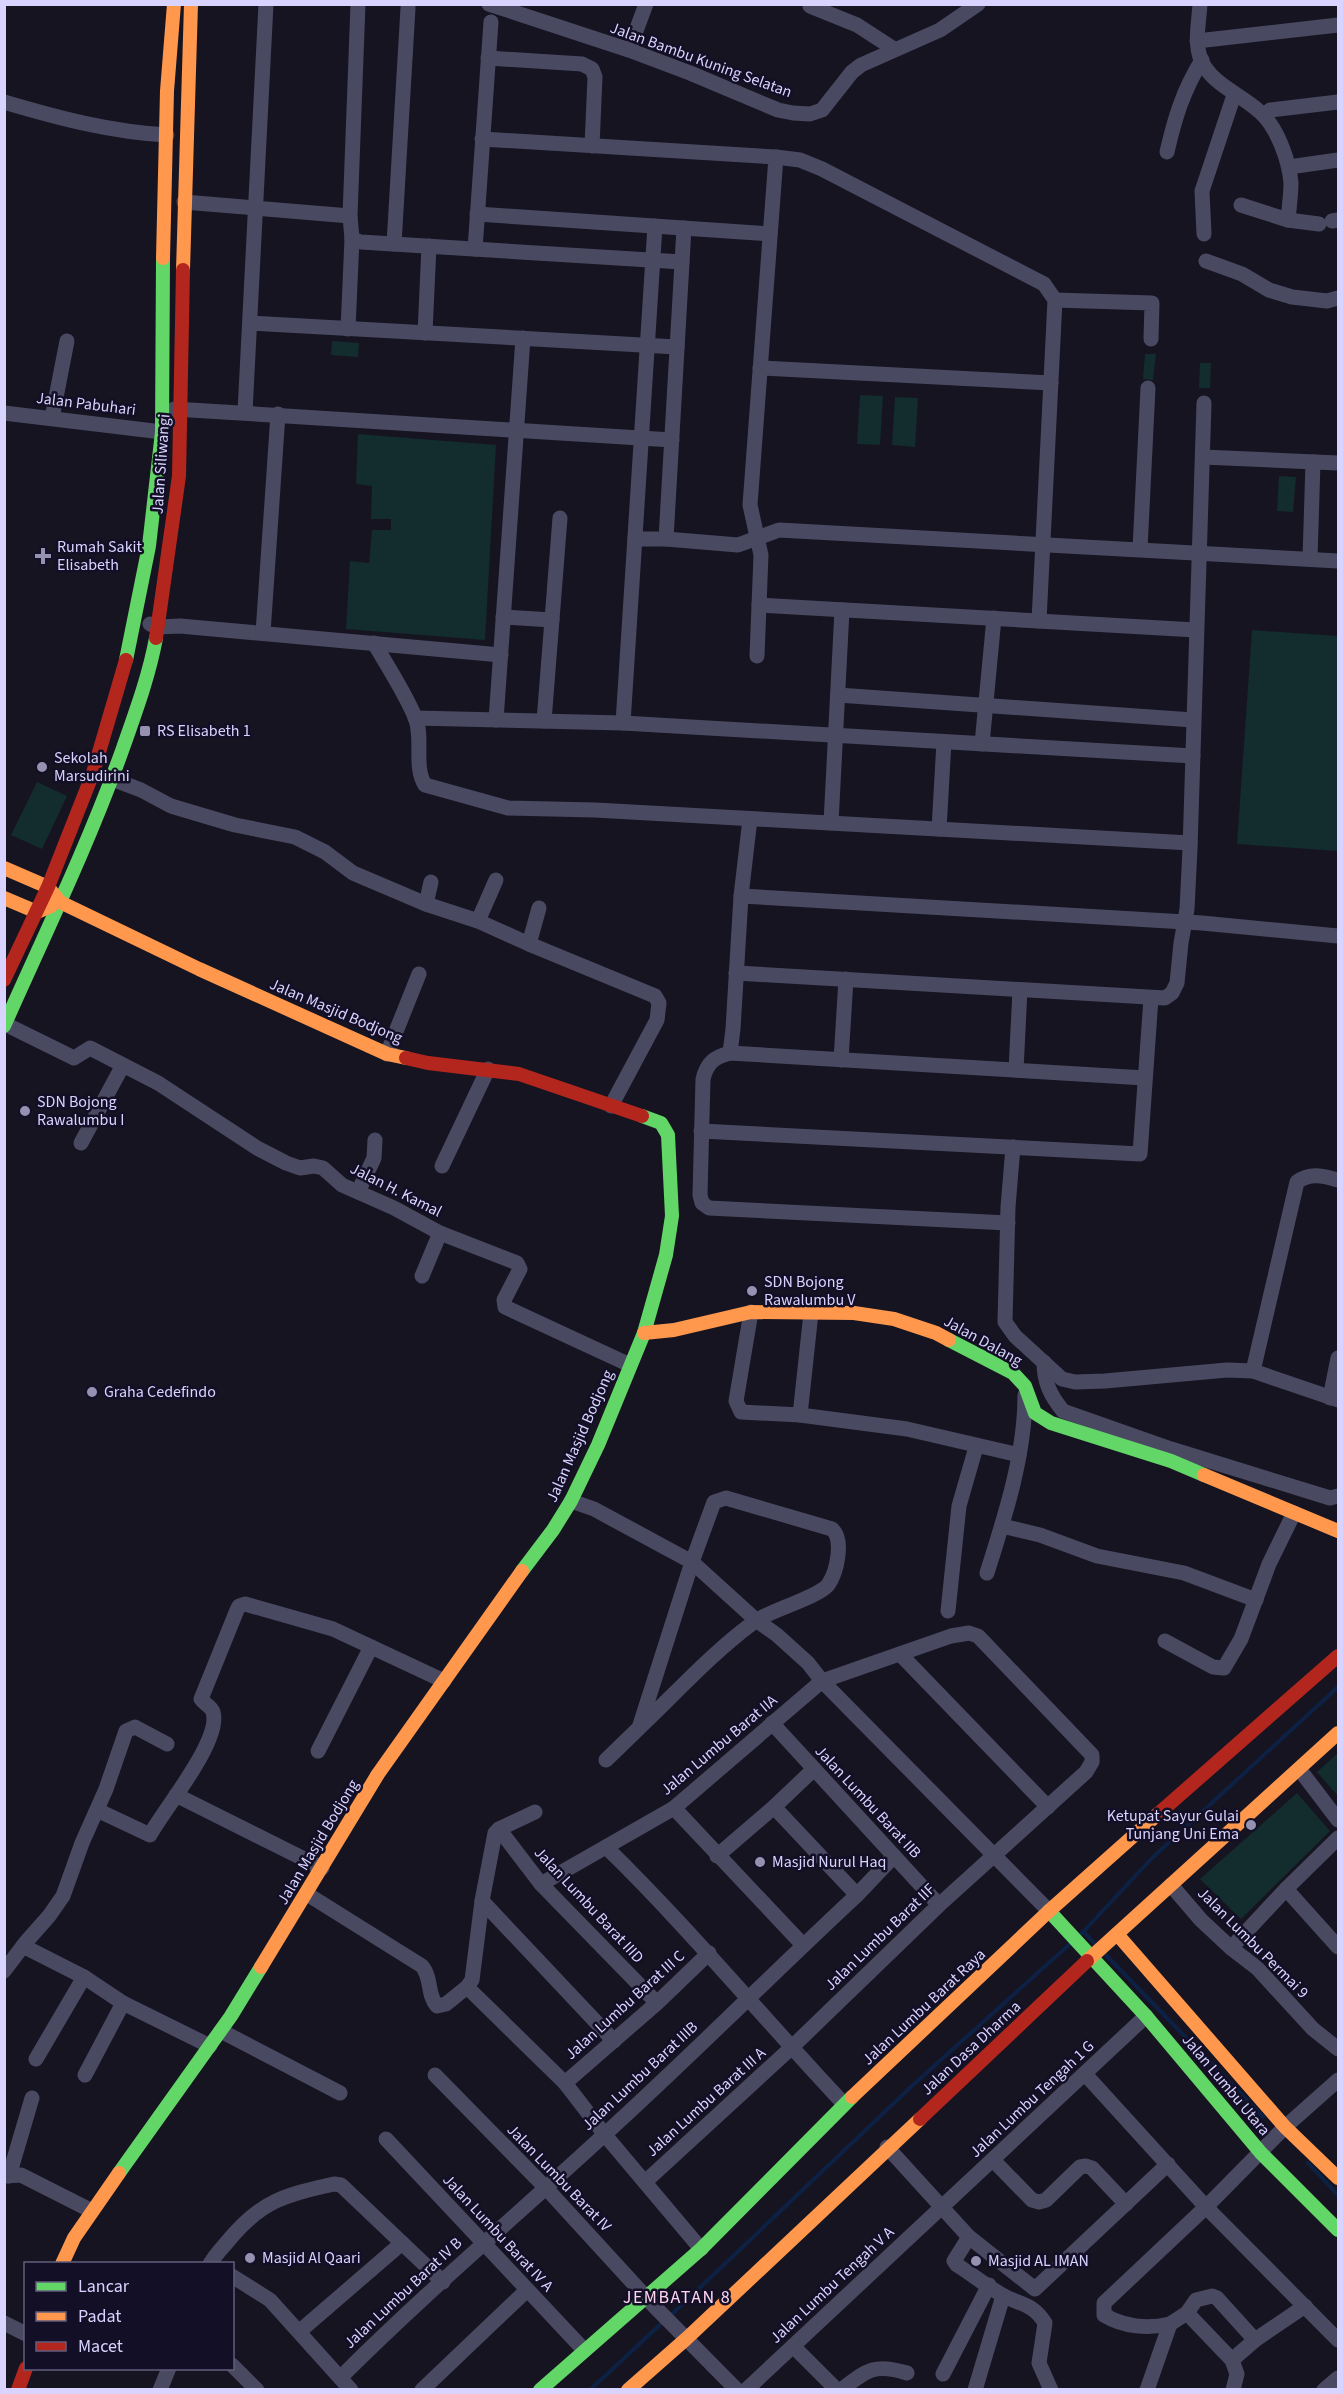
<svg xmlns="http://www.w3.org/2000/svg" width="1343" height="2394" font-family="'Source Sans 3',sans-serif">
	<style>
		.green { fill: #132c2d }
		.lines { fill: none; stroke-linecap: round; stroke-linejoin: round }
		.stream { stroke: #0d2144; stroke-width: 4 }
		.street { stroke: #4a4962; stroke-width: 15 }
		.fast { stroke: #63d668; stroke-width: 14 }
		.slow { stroke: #ff974d; stroke-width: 14 }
		.jam { stroke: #b3261e; stroke-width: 14 }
		.poi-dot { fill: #9591b1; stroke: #130f26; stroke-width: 2 }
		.labels { text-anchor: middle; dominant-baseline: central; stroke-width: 5; stroke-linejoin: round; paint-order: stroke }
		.street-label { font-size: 16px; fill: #d9d4ff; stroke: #130f26 }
		.poi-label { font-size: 16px; fill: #d9d4ff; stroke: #130f26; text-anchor: start }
		.neighbourhood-label { font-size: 18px; letter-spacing: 1.5px; fill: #ffd6f0; stroke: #130f26 }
	</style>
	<rect width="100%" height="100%" fill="#161421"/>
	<!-- green -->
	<g class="green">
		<polygon points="332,341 359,343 358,357 331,355"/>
		<polygon points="1145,354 1156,354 1153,380 1143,379"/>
		<polygon points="1200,363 1211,363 1210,388 1199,388"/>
		<polygon points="860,395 883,396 880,445 857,444"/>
		<polygon points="895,397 918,398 915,447 892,445"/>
		<polygon points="358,434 496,445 485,640 346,629 350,561 369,563 372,530 391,530 391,519 371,519 372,486 356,484"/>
		<polygon points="1279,476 1296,477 1293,512 1277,511"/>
		<polygon points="1252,630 1338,636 1338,851 1237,844"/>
		<polygon points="37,782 67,796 42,849 11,835"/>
		<polygon points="1338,1753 1338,1796 1317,1772"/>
		<polygon points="1297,1793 1330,1831 1241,1919 1200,1879"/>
	</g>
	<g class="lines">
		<!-- stream -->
		<g class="stream">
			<polyline points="1084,1932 1096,1945"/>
			<polyline points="1081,1934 1153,1857 1338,1687"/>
			<polyline points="1105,1954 1263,2117"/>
			<polyline points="1308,2163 1338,2195"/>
			<polyline points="670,2316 913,2085 1071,1943"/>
			<polyline points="590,2390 664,2321"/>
		</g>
		<!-- street -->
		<g class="street">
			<polyline points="358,4 350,216 352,239 361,242 682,262"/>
			<polyline points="489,4 629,50 690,73 778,110 793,113 810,114 822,110 852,72 861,65 940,30 978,4"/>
			<path d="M1200,4C1199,22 1194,42 1201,60C1212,85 1241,94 1260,112C1277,127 1289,160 1291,183C1291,195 1289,208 1288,220L1319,224"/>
			<polyline points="810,6 857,25 894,49"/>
			<polyline points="1197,41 1338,25"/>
			<polyline points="629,50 646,4"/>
			<polyline points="488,58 582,64 592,69 595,77 592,146"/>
			<path d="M4,102C58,118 111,132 167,135"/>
			<polyline points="1270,110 1338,102"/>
			<polyline points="482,139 776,157 750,505 761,555 757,656"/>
			<path d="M1167,152C1175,117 1183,91 1202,60"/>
			<polyline points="776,157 800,160 822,169 1044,284 1055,300 1039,621"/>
			<polyline points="1296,166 1338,160"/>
			<polyline points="184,202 350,216"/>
			<polyline points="1241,205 1288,220"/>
			<polyline points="477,214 770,234"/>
			<polyline points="1332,221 1338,220"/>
			<polyline points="1204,234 1202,191 1234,95"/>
			<polyline points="394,244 408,8"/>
			<polyline points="475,249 491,22"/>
			<polyline points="1206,261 1242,274 1269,290 1292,297 1327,301 1338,298"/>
			<polyline points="1055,300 1152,303 1151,339"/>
			<polyline points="251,323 677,347"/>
			<polyline points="348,329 352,239"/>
			<polyline points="425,333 429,246"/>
			<polyline points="760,368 1051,383"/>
			<polyline points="174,409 672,440"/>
			<polyline points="245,412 266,4"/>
			<polyline points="4,413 162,432"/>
			<polyline points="52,418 67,341"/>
			<polyline points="1203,457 1338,463"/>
			<polyline points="635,539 666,539 738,545 779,530 1338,561"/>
			<polyline points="666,539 684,228"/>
			<polyline points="1140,549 1148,388"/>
			<polyline points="1310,559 1313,462"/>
			<polyline points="759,605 1196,630"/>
			<polyline points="503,617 552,620"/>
			<polyline points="150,624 158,627 180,626 501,655"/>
			<polyline points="263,633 278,414"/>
			<path d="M374,643C388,667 404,691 415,717C424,738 413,766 425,785L508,808L595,810L1190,843"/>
			<polyline points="838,695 1193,720"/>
			<polyline points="415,718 623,723 1193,756"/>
			<polyline points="496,720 523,338"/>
			<polyline points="544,721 560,518"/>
			<polyline points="623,723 655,226"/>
			<polyline points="982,744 994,618"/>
			<polyline points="112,779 141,790 171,806 235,825 295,837 325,852 353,873 426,904 478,921 529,944 655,996 659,1003 657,1020 611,1106"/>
			<polyline points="831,823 842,610"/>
			<polyline points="939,829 944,742"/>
			<polyline points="741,896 1202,923 1338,936"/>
			<polyline points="426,904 431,882"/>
			<polyline points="478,921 496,880"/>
			<polyline points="529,944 539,908"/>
			<polyline points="736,973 1165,998 1172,993 1177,983 1181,943 1187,909 1190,849 1204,403"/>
			<polyline points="5,1024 74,1058 90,1048 158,1083 257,1148 286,1163 300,1168 314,1166 323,1168 342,1185 394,1208 440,1233 517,1263 520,1269 504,1300 505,1307 630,1365"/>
			<polyline points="730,1053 733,1029 741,896 750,819"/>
			<polyline points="387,1054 419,974"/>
			<polyline points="841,1060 846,979"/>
			<polyline points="1016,1070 1020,990"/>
			<polyline points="701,1131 1140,1154 1151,998"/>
			<polyline points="81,1143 123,1065"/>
			<polyline points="1013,1147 1008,1207 1005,1322 1015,1336 1062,1379 1075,1382 1105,1381 1227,1370 1253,1371 1338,1400"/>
			<polyline points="442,1166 488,1069"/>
			<polyline points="358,1192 374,1158 375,1140"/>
			<path d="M1008,1223L709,1208L702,1203L700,1195L703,1079C707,1063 714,1057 730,1053L1145,1078"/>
			<polyline points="422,1276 440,1233"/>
			<polyline points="751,1312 736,1401 741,1412 800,1415 907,1429 1019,1455"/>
			<path d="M1044,1362C1044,1382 1050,1395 1063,1411L1171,1449L1330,1498L1338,1496"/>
			<path d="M1253,1371L1297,1182C1310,1172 1324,1176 1338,1180"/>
			<polyline points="1330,1398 1338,1358"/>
			<polyline points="800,1415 811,1313"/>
			<polyline points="571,1501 594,1509 692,1562 756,1620 777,1635 808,1663 822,1681 1049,1911"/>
			<polyline points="1002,1526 1040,1535 1097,1556 1184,1573 1256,1600"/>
			<path d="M987,1573C1005,1516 1025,1455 1025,1395"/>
			<polyline points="948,1611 959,1506 976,1447"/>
			<polyline points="1165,1641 1213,1667 1224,1668 1241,1639 1269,1564 1294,1513"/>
			<polyline points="900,1654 1048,1807"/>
			<polyline points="772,1723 939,1905"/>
			<polyline points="318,1751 371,1647"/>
			<path d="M606,1760L639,1728L692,1562L714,1502L726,1498L832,1529C844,1540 837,1572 828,1585C817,1598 770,1610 754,1622C712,1653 677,1692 639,1728"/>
			<polyline points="1300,1770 1338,1820"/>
			<polyline points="176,1795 322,1868"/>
			<polyline points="774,1807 857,1895"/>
			<polyline points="674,1808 803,1945"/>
			<path d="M97,1810L150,1835C164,1809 222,1740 213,1712C211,1706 204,1704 201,1699L237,1610L239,1606L245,1604L333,1629L444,1681"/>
			<polyline points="499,1829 541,1884 657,2003"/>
			<path d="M606,1847C690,1929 764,2019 844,2104"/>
			<polyline points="717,1856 774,1807 814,1769"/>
			<polyline points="541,1884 674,1808 822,1681 951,1636 969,1633 978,1636 1092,1755 1092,1762 1086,1772 939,1905 791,2048 645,2182"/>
			<polyline points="1171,1885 1201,1920 1231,1948 1257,1968 1313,2029 1338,2049"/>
			<polyline points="1286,1889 1338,1947"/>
			<path d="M307,1894L422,1966C432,1978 427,1995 437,2006L446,2004L467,1987L472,1980L482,1901L495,1833L499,1829L535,1812"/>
			<polyline points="482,1901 614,2041"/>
			<polyline points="23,1946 84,1977 123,2003 210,2046"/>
			<polyline points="1231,1948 1286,1889 1338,1838"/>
			<polyline points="4,1971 26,1942 49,1916 63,1896 82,1843 106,1789 126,1731 135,1727 167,1744"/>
			<polyline points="467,1987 565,2083 605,2135 701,2249"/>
			<polyline points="221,2031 340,2093"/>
			<polyline points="36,2059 84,1977"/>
			<polyline points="1085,2074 1206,2207 1338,2340"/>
			<polyline points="85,2075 123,2003"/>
			<polyline points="435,2075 546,2188 655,2307 737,2390"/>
			<polyline points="565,2083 657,2003 709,1953"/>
			<polyline points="386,2139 584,2350"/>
			<polyline points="887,2147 969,2237 1035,2289 1168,2164"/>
			<polyline points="993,2160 1032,2200 1039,2202 1046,2200 1080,2167 1086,2166 1092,2168 1126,2204"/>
			<polyline points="4,2176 21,2175 92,2211"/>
			<polyline points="9,2176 32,2098"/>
			<path d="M969,2237L954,2261L957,2265C973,2275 990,2289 1006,2297C1023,2305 1034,2305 1045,2323L1039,2363L1051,2390"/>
			<path d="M210,2264C215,2255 222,2248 228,2241C261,2201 284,2195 334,2184L341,2185L443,2282"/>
			<polyline points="232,2276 270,2300 351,2390"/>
			<polyline points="1187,2313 1232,2360 1237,2374 1233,2390"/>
			<polyline points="4,2323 26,2334"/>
			<path d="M1170,2324C1148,2329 1124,2327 1104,2315V2303L1206,2207L1285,2127L1338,2080"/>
			<polyline points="300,2331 402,2243"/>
			<polyline points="793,2346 837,2390"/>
			<polyline points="1232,2360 1255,2340"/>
			<polyline points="232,2365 257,2390"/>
			<polyline points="943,2374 989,2285"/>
			<path d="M341,2377C425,2293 516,2216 604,2135C690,2057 772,1974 857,1895L894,1856"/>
			<polyline points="160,2390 169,2368"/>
			<polyline points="422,2390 527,2290"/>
			<polyline points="746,2390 1146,2016"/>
			<path d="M841,2390C867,2370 874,2363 907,2373"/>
			<polyline points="975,2390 1003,2296"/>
			<polyline points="1147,2390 1170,2324 1187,2313 1196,2300 1212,2296 1217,2298 1255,2340 1305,2306"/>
			<polyline points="1324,2390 1338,2378"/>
		</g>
		<!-- fast -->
		<g class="fast">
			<polyline points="126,660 149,546 162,432 163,258"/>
			<path d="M4,1026C45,934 89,843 123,748C136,711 149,676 156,638"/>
			<polyline points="949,1340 1013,1373 1025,1386 1035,1413 1051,1423 1171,1461 1204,1475"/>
			<polyline points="522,1571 553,1530 571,1501 598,1445 644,1333 666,1255 672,1216 668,1135 661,1123 642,1116"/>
			<polyline points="1049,1911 1146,2016 1261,2153 1338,2230"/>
			<polyline points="119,2173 231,2016 261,1967"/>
			<polyline points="540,2390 701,2249 852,2097"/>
		</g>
		<!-- slow -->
		<g class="slow">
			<polyline points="163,258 167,91 174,4"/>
			<polyline points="183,270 191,4"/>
			<polyline points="4,868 48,887 60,902 199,969 387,1054 406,1058"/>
			<polyline points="4,898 37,912 51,906"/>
			<polyline points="644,1333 674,1330 751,1312 854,1313 894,1319 936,1333 949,1340"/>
			<polyline points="1204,1475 1338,1531"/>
			<polyline points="1117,1934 1285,2127 1338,2178"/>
			<polyline points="1087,1961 1338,1733"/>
			<polyline points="261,1967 378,1774 522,1571"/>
			<polyline points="852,2097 1049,1911 1158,1814"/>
			<polyline points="62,2264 74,2238 119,2173"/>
			<polyline points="628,2390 686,2339 920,2119"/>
		</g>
		<!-- jam -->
		<g class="jam">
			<polyline points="156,638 179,476 183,270"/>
			<polyline points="4,980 48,887 93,773 126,660"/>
			<polyline points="406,1058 428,1063 519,1074 642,1116"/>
			<polyline points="1158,1814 1338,1656"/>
			<polyline points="920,2119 1087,1961"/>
			<polyline points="18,2390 26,2368"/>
		</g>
	</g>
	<!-- markers -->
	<g class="poi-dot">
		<path d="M40 547h6v6h6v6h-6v6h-6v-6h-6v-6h6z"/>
		<rect x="139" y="725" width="12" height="12" rx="3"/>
		<circle cx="42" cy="767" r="6"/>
		<circle cx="25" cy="1111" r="6"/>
		<circle cx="752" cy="1291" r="6"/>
		<circle cx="92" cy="1392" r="6"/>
		<circle cx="1251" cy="1825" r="6"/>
		<circle cx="760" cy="1862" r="6"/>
		<circle cx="250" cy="2258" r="6"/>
		<circle cx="976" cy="2261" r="6"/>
	</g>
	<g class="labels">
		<!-- street labels -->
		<g class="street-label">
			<text transform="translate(701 60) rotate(20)">Jalan Bambu Kuning Selatan</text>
			<text transform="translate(86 404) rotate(7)">Jalan Pabuhari</text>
			<text transform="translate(161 464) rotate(-86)">Jalan Siliwangi</text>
			<text transform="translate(336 1011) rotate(23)">Jalan Masjid Bodjong</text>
			<text transform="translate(396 1190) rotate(27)">Jalan H. Kamal</text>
			<text transform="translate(983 1341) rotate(29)">Jalan Dalang</text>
			<text transform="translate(580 1436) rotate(-66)">Jalan Masjid Bodjong</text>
			<text transform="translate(719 1745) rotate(-40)">Jalan Lumbu Barat IIA</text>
			<text transform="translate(868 1802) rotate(47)">Jalan Lumbu Barat IIB</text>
			<text transform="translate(318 1842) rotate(-59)">Jalan Masjid Bodjong</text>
			<text transform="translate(589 1905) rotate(47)">Jalan Lumbu Barat IIID</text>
			<text transform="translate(880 1937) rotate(-44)">Jalan Lumbu Barat IIF</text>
			<text transform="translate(1253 1943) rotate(45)">Jalan Lumbu Permai 9</text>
			<text transform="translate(625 2005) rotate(-42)">Jalan Lumbu Barat III C</text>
			<text transform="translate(924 2007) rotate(-43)">Jalan Lumbu Barat Raya</text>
			<text transform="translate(971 2048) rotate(-43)">Jalan Dasa Dharma</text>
			<text transform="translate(640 2076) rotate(-43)">Jalan Lumbu Barat IIIB</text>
			<text transform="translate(1226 2085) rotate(50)">Jalan Lumbu Utara</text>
			<text transform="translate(1032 2099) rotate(-43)">Jalan Lumbu Tengah 1 G</text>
			<text transform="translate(706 2102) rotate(-42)">Jalan Lumbu Barat III A</text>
			<text transform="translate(559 2178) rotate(46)">Jalan Lumbu Barat IV</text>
			<text transform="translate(498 2233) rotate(47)">Jalan Lumbu Barat IV A</text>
			<text transform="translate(832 2285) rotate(-43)">Jalan Lumbu Tengah V A</text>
			<text transform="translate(403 2293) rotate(-43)">Jalan Lumbu Barat IV B</text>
		</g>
		<!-- poi labels -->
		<g class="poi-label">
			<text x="57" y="547">Rumah Sakit<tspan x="57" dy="18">Elisabeth</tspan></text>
			<text x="157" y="731">RS Elisabeth 1</text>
			<text x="54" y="758">Sekolah<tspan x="54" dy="18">Marsudirini</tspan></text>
			<text x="37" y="1102">SDN Bojong<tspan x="37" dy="18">Rawalumbu I</tspan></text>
			<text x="764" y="1282">SDN Bojong<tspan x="764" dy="18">Rawalumbu V</tspan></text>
			<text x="104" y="1392">Graha Cedefindo</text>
			<text x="1239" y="1816" text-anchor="end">Ketupat Sayur Gulai<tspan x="1239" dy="18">Tunjang Uni Ema</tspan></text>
			<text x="772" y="1862">Masjid Nurul Haq</text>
			<text x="262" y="2258">Masjid Al Qaari</text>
			<text x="988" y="2261">Masjid AL IMAN</text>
		</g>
		<!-- neighbourhood labels -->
		<g class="neighbourhood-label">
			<text x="677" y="2297">JEMBATAN 8</text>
		</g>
	</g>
	<!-- border -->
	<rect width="1343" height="2394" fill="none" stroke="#d9d4ff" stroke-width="12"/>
	<!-- legend -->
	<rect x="24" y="2262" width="210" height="108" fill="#130f26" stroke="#625e7d" stroke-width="1.5"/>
	<rect x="36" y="2282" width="30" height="9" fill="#63d668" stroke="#625e7d" stroke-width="1.5"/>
	<text x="78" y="2292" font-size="18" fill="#d9d4ff">Lancar</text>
	<rect x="36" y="2312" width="30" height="9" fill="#ff974d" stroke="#625e7d" stroke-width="1.5"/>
	<text x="78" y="2322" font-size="18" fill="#d9d4ff">Padat</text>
	<rect x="36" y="2342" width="30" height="9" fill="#b3261e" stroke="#625e7d" stroke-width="1.5"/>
	<text x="78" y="2352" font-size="18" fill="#d9d4ff">Macet</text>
</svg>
